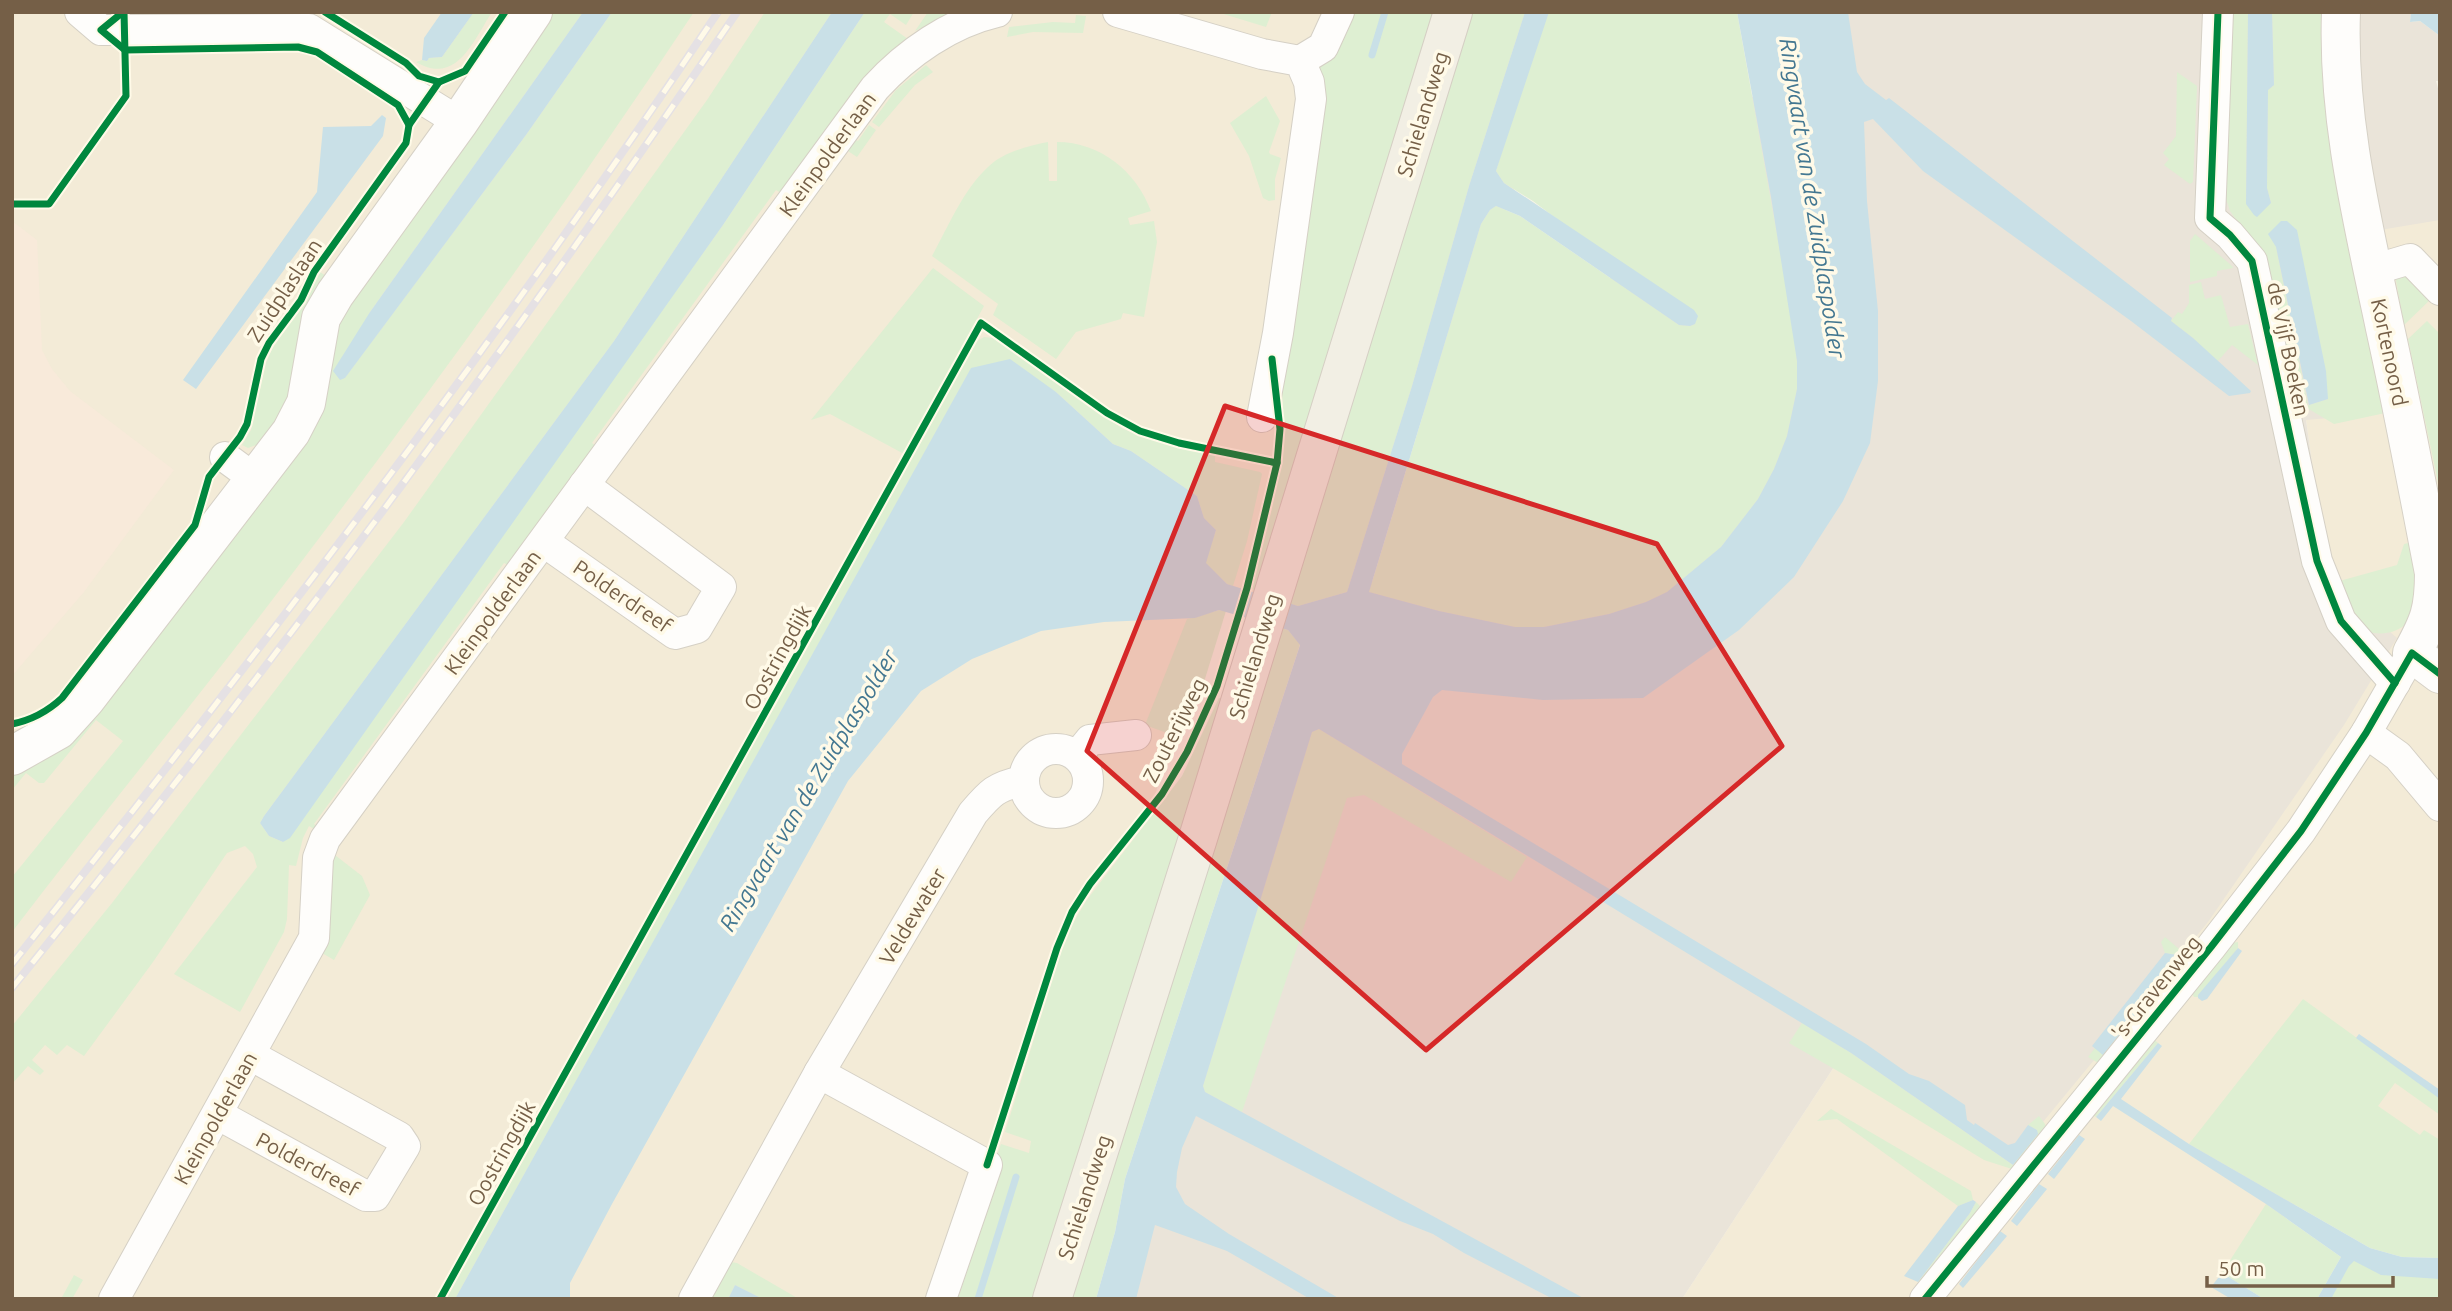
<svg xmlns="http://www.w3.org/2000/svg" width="2452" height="1311" font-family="Ubuntu,sans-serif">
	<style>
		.residential { fill: #f3ebd7 }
		.commercial { fill: #f8eada }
		.industrial { fill: #eae4d9 }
		.green { fill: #deefd2; fill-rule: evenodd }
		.water { fill: #c9e0e7 }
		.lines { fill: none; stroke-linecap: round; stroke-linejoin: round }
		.stream { stroke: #c9e0e7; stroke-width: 7 }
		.street-casing { stroke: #d5d0c5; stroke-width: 32 }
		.secondary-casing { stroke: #d6d1c6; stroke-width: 40 }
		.primary-casing { stroke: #d5cfc4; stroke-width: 40 }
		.street { stroke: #fefdfb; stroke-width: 30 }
		.secondary { stroke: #fefdfb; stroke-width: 38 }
		.primary { stroke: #f2efe4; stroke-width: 38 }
		.rail-casing { stroke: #e5e1e4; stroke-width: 8 }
		.rail { stroke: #fffae8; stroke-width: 5; stroke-dasharray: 16; stroke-linecap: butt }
		.cycleway-casing { stroke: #fffae8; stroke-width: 11 }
		.cycleway { stroke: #00873e; stroke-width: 7 }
		.marked { fill: #d62828; fill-opacity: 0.2; stroke: #d62828; stroke-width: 5; stroke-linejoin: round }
		.labels { text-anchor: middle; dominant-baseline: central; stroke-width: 7; stroke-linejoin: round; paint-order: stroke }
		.street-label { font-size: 21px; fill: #755f47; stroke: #fffae8 }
		.water-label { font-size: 23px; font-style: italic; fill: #437791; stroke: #fffae8 }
	</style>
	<rect width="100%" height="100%" fill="#f7f4e7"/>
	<!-- residential -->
	<g class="residential">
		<polygon points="12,12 1586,12 1342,615 1216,603 1081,1027 1001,1299 12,1299"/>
		<polygon points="2440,214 2440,1155 2367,1107 2225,1299 1682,1299 1851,1041 2340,588 2318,505 2306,420 2379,230"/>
	</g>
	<!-- commercial -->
	<polygon class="commercial" points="12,221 37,240 42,350 52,369 70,391 174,470 84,592 12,676"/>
	<!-- industrial -->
	<polygon class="industrial" points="1819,12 2411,12 2410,22 2420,21 2440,36 2440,81 2436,81 2440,96 2440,220 2380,230 2418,410 2306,420 2318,505 2340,587 2397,638 2344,725 2208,922 2014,1157 1851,1041 1682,1299 1116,1299 1325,641"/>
	<!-- green -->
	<g class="green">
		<path d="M474,12H492C473,41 457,86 416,62L422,60L427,61L429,58L442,57Z"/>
		<path d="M548,12H583L370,312L344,379L526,135L612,12H694C552,226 400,434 243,638C167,736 88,832 12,932V877L123,741L96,720L44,783H39L26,773L12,790V770L305,433L330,327Z"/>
		<polygon points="765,12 832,12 614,341 264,816 260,823 269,836 283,842 723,225 865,12 914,12 906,25 890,14 884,22 908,39 882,59 868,75 781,193 776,190 592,443 596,446 508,565 504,563 314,824 321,829 319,832 309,826 303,838 296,866 289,865 287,919 284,932 240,1012 174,974 257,867 253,854 245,846 227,853 153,962 84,1056 67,1045 57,1055 45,1045 32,1060 44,1071 40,1075 28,1066 12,1084 12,1026 112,903 404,522 707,100"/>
		<polygon points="928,12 957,12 931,28 926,26 915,31"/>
		<polygon points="1217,12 1272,12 1266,27"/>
		<path d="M1353,12H1438L1258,591L1252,589V584C1268,529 1283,475 1283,417C1283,397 1279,376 1289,359L1308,175L1316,72L1320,62Z"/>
		<polygon points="1467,12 1525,12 1469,186 1412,386 1347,592 1298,606 1287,603"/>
		<polygon points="1544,12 1737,12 1792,318 1797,361 1797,389 1787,436 1774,469 1758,499 1721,547 1667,592 1646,602 1609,614 1544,627 1515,627 1439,611 1369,592 1481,224 1490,210 1496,206 1520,216 1679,325 1690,326 1695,324 1533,201 1504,183 1496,171"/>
		<path d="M2229,12H2248L2246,204L2271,203L2267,188L2268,90L2274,85L2272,12H2333L2390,412L2334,424L2307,408L2308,405L2297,399L2237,221L2230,211L2225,196ZM2276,247L2328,399L2309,405H2308Z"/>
		<polygon points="1076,15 1086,16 1083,33 1033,32 1007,37 1009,27 1053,22 1075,23"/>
		<polygon points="926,65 933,72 915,85 879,127 872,122 896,90"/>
		<polygon points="2177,72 2197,86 2193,182 2190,184 2164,165 2169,159 2163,153 2176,136"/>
		<polygon points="1266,96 1280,121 1269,152 1270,154 1281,158 1275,179 1275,200 1269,201 1263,198 1249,156 1230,123"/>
		<polygon points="869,125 876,130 857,157 848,151 810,203 804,199 851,137 858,141"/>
		<path d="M1048,142L1049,181H1057V142C1100,142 1136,171 1151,211L1128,218L1130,225L1154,221L1157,242L1144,317L1123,313L1121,319L1076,332L1056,359L993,315L998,304L932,256C948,227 963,190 988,167C1003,152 1028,146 1048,142Z"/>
		<polygon points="2195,234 2232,266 2233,268 2217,271 2217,276 2190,282 2190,241"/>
		<polygon points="933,268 984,306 904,454 830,414 811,420"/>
		<polygon points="2405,270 2432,298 2404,325 2395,275"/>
		<polygon points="320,272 331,279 294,399 269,440 248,448 242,445 251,430 266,363 272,349 307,298"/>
		<polygon points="2201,282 2205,299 2221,295 2230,327 2248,324 2258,365 2232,345 2217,362 2193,338 2171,321 2178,312 2182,314 2189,303 2189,285"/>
		<polygon points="2427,321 2440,334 2440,492 2408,339"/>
		<polygon points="984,337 993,338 1123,429 1157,441 1215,455 1215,462 1260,472 1262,474 1247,541 1233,586 1227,584 1205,563 1216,530 1204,518 1197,496 1131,451 1113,444 1056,392 971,369 455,1299 446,1299 977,341"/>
		<path d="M2418,541L2421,578L2407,623C2394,636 2369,638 2356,623C2348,615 2341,593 2336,582L2397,565L2404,544Z"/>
		<polygon points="1219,610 1226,611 1204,682 1181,738 1145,725 1187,619"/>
		<polygon points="1278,627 1288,630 1300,644 1298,651 1125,1179 1115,1232 1096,1299 1065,1299"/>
		<polygon points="1219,698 1225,700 1037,1299 958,1299 992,1192 985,1189 1001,1144 1029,1153 1031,1141 1005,1132 1061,952 1072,925 1086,901 1182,776"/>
		<polygon points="1319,729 1527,857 1511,882 1364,795 1347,798 1242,1112 1205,1092 1203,1086 1312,732"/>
		<polygon points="331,852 362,876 370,895 334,960 317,950"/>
		<polygon points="2165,937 2185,954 2187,958 2100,1064 2088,1057 2095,1048 2103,1054 2177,955 2165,953 2161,942"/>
		<polygon points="2238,942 2238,948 2198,997 2194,997 2192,993 2231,943"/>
		<polygon points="2303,999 2440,1098 2440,1115 2395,1083 2378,1106 2420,1135 2424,1130 2440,1140 2440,1258 2402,1257 2370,1248 2189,1144"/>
		<polygon points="1802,1023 1851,1053 2013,1165 2037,1130 2028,1125 2039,1116 2045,1124 2046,1131 2015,1170 1984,1160 1843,1074 1789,1043"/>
		<polygon points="2153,1039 2158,1043 2096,1117 2091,1114"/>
		<polygon points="1831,1109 1971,1191 1973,1200 1958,1206 1837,1119 1817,1121"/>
		<polygon points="1976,1202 1983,1209 1923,1283 1918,1282 1970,1213"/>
		<polygon points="2266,1204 2341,1257 2317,1299 2264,1299 2222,1273"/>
		<polygon points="2351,1252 2440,1269 2440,1299 2324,1299"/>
		<polygon points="731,1262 737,1263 799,1299 763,1299 735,1285 728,1299 710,1299"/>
		<polygon points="74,1275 83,1280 72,1299 61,1299"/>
	</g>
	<!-- water -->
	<g class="water">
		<polygon points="442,12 474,12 442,57 429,58 427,61 422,60 424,38"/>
		<polygon points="583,12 612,12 526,135 345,378 340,380 333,371 370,312"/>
		<polygon points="832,12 865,12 723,225 290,838 283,842 269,836 260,823 264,816 614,341"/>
		<polygon points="1525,12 1549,12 1496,171 1504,183 1694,310 1698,316 1695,324 1690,326 1679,325 1520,216 1496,206 1490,210 1481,224 1369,592 1439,611 1515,627 1544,627 1609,614 1646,602 1667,592 1721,547 1758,499 1774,469 1787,436 1797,389 1797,361 1771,197 1737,12 1848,12 1857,72 1865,84 1886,100 1889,98 2172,318 2171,321 2193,338 2251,391 2250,393 2229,396 2131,321 1923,171 1873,119 1864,122 1867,201 1878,311 1878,381 1870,443 1843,501 1794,577 1739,630 1643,698 1543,700 1442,690 1433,697 1402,754 1402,764 1866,1044 1909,1074 1929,1081 1965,1105 1967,1120 1974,1125 1975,1123 2008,1145 2015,1143 2028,1125 2037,1130 2038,1134 2013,1165 1851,1053 1319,729 1312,732 1203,1086 1205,1092 1585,1299 1553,1299 1464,1253 1433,1234 1400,1221 1196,1116 1182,1148 1177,1172 1176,1187 1185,1204 1229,1234 1340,1299 1310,1299 1227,1251 1155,1225 1136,1299 1096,1299 1115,1232 1125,1179 1300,645 1288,630 1219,610 1195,618 1104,622 1041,631 972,659 921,691 848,781 612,1204 570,1283 570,1299 455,1299 971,368 1010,359 1056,392 1113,444 1131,451 1197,496 1204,518 1216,530 1206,563 1227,584 1298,606 1347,592 1412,386 1469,186"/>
		<polygon points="2248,12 2272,12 2274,85 2268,90 2267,188 2271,203 2257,217 2254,215 2246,204"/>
		<polygon points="2411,12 2440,12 2440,36 2420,21 2410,22"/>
		<polygon points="382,115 386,118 383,136 196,389 183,380 317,192 323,127 371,126"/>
		<polygon points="2281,221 2287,221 2297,230 2326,371 2328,399 2309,405 2276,247 2268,234"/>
		<polygon points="2238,948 2242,951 2207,999 2202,1001 2198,998 2198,995"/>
		<polygon points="2165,953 2177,955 2177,960 2171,971 2103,1055 2092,1046"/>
		<polygon points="2359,1034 2440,1090 2440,1099 2356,1038"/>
		<polygon points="2158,1043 2162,1046 2121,1099 2189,1144 2370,1248 2402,1257 2440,1258 2440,1279 2381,1275 2354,1261 2349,1266 2331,1299 2317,1299 2341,1257 2266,1204 2113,1106 2101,1121 2096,1117"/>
		<polygon points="2079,1135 2085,1139 2054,1179 2048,1174"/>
		<polygon points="2039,1184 2047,1189 2017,1226 2011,1221"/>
		<polygon points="1973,1200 1976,1202 1970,1213 1918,1282 1904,1276 1958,1206"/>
		<polygon points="2000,1231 2007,1236 1963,1288 1959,1284"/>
		<polygon points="2222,1273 2264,1299 2231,1299 2211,1287"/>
		<polygon points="735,1285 763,1299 728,1299"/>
	</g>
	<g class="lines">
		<!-- stream -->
		<g class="stream">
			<polyline points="1372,55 1385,12"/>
			<polyline points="978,1299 1016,1177"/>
		</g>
		<!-- street casing -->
		<g class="street-casing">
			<g id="street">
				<polyline points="80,12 101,30 309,29 459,122"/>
				<polyline points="1118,12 1262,54 1300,61 1309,82 1311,99 1278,333 1262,417"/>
				<polyline points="2218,12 2210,218 2230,235 2252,261 2317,561 2341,621 2395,683"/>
				<polyline points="1300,61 1323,47 1339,12"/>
				<polyline points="2373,270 2410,259 2440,290"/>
				<polyline points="225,457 255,479"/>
				<polyline points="544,542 675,634 697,628 721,587 584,485"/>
				<polyline points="2366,733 2398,756 2440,806"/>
				<circle cx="1056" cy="781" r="32"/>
				<polyline points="1077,756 1090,740 1136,735"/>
				<polyline points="819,1073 987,1165 941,1299"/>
				<polyline points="217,1114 366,1196 375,1196 405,1146 399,1137 250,1055"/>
				<path d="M114,1299L314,938L318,858L325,839L875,88C907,53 950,23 997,12"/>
				<path d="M694,1299L819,1073L973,813C990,793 996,786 1023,781"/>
				<polyline points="1925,1299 2211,947 2301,831 2366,733 2412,653"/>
			</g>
		</g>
		<!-- secondary casing -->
		<g class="secondary-casing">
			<g id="secondary">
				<path d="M2341,12C2337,120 2363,223 2385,328C2403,409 2418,491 2434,573C2434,610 2429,622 2412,653L2440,674"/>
				<polyline points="12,756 58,730 86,699 291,432 306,403 321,318 335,294 459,122 533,12"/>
			</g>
		</g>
		<!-- primary casing -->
		<g class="primary-casing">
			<polyline id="primary" points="1052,1299 1198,838 1453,12"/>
		</g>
		<!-- street -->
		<use href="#street" class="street"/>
		<!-- secondary -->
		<use href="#secondary" class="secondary"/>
		<!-- primary -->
		<use href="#primary" class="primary"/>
		<!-- rail casing -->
		<g class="rail-casing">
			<g id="rail">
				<path d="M12,964C258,654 499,340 718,12"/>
				<path d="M12,988C267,673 510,348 737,12"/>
			</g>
		</g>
		<!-- rail -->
		<use href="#rail" class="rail"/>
		<!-- cycleway casing -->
		<g class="cycleway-casing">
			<g id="cycleway">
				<polyline points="123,12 101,30 125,50 298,47 317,52 398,105 409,125"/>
				<polyline points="325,12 406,63 419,76 439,82"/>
				<polyline points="2218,12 2210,218 2230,235 2252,261 2317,561 2341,621 2395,683"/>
				<polyline points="12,204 49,204 126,96 124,12"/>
				<path d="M12,724C32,720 47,712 62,698L195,525L209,477L240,437L247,424L261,359L269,343L301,300L314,272L406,143L409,125L439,82L465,71L505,12"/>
				<polyline points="987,1165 1057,948 1072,912 1090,884 1162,794 1187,752 1217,686 1247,588 1277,463 1280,429 1272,359"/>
				<polyline points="440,1299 981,323 1107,413 1140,431 1179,443 1277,463"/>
				<polyline points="1925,1299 2211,947 2301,831 2366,733 2412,653 2440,674"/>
			</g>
		</g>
		<!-- cycleway -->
		<use href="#cycleway" class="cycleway"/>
	</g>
	<!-- marked area -->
	<path class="marked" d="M1225,406L1657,544L1782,746L1426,1050L1087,751Z"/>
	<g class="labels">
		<!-- street labels -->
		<g class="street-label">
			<text transform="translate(1422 114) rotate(-73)">Schielandweg</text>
			<text transform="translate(827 154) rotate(-54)">Kleinpolderlaan</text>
			<text transform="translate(284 290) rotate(-57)">Zuidplaslaan</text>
			<text transform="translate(2289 349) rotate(78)">de Vijf Boeken</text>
			<text transform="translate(2390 352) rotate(78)">Kortenoord</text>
			<text transform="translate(623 596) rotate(34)">Polderdreef</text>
			<text transform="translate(492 612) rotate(-54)">Kleinpolderlaan</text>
			<text transform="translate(1254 656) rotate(-73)">Schielandweg</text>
			<text transform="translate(777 657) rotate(-61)">Oostringdijk</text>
			<text transform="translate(1174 730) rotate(-63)">Zouterijweg</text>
			<text transform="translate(912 916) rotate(-59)">Veldewater</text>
			<text transform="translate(2156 987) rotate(-51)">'s-Gravenweg</text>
			<text transform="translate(215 1118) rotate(-61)">Kleinpolderlaan</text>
			<text transform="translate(501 1153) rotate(-61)">Oostringdijk</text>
			<text transform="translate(308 1164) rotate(28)">Polderdreef</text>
			<text transform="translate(1084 1197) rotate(-72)">Schielandweg</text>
		</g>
		<!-- water labels -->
		<g class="water-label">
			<text transform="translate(1813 198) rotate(81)">Ringvaart van de Zuidplaspolder</text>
			<text transform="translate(808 790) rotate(-59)">Ringvaart van de Zuidplaspolder</text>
		</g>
	</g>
	<!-- border -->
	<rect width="2452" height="1311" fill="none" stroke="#755f47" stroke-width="28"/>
	<!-- scale -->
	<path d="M2207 1276v10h186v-10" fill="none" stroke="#755f47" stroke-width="3.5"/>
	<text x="2218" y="1276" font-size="21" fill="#755f47" stroke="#fffae8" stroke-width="5" paint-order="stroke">50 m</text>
</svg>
